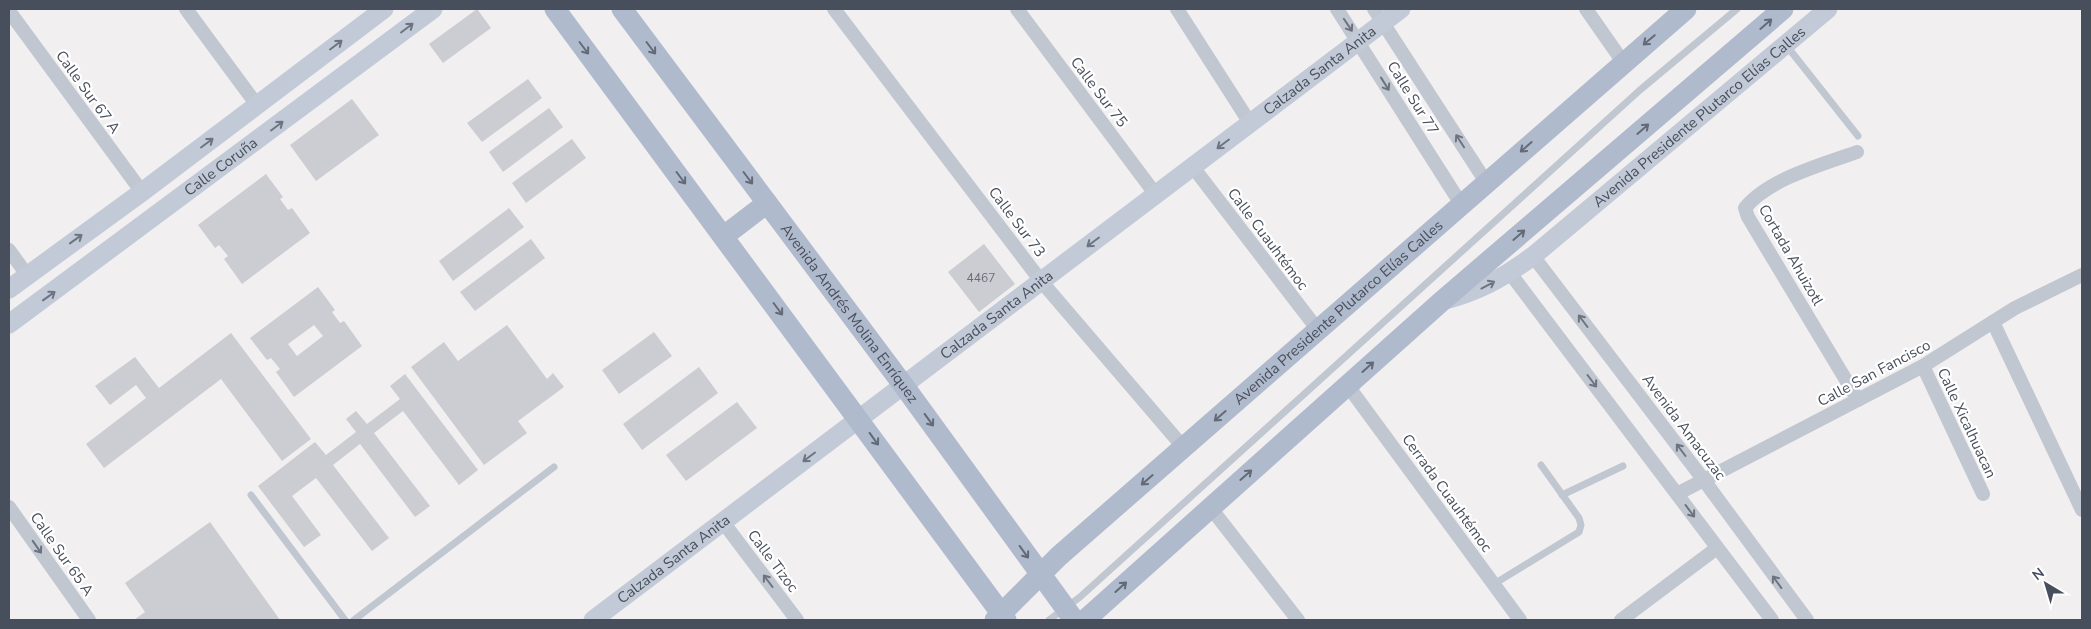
<svg xmlns="http://www.w3.org/2000/svg" width="2091" height="629" font-family="'Nunito Sans',sans-serif">
	<style>
		.building { fill: #cccdd3; fill-rule: evenodd }
		.lines { fill: none; stroke-linecap: round; stroke-linejoin: round }
		.lane { stroke: #c0c7d0; stroke-width: 7 }
		.street { stroke: #c0c7d0; stroke-width: 14 }
		.secondary { stroke: #c2c9d7; stroke-width: 19 }
		.primary { stroke: #b0bacd; stroke-width: 21 }
		.oneway { stroke: #626a78 }
		.oneway2 { stroke: #6c737f }
		.oneway3 { stroke: #6d7481 }
		.labels { text-anchor: middle; dominant-baseline: central; stroke-width: 4.5; stroke-linejoin: round; paint-order: stroke }
		.number-label { font-size: 12px; fill: #696e7a }
		.street-label { font-size: 15px; fill: #484f5c; stroke: #fff }
	</style>
	<rect width="100%" height="100%" fill="#f1efef"/>
	<!-- building -->
	<g class="building">
		<polygon points="477,9 491,28 443,63 429,44"/>
		<polygon points="528,79 542,98 482,142 467,123"/>
		<polygon points="352,99 379,135 316,181 290,145"/>
		<polygon points="549,108 563,127 503,172 489,152"/>
		<polygon points="572,139 586,158 526,203 512,183"/>
		<polygon points="266,174 283,197 280,199 288,210 292,208 310,233 242,284 224,259 228,256 219,245 215,248 198,225"/>
		<polygon points="509,208 524,227 453,281 439,261"/>
		<polygon points="531,239 545,258 475,311 460,292"/>
		<polygon points="984,244 1015,284 979,312 948,272"/>
		<path d="M318,287L335,310L332,312L340,323L344,321L362,346L294,397L276,372L280,369L271,358L267,360L250,338ZM314,325L323,336L297,356L288,344Z"/>
		<polygon points="507,325 547,379 553,373 564,387 518,421 527,433 484,465 411,367 444,342 458,361"/>
		<polygon points="654,332 672,356 619,394 602,370"/>
		<polygon points="231,333 311,439 282,461 221,379 104,468 86,444 146,398 136,385 110,405 95,386 135,357 159,388"/>
		<polygon points="699,367 718,393 642,450 623,424"/>
		<polygon points="405,374 478,470 459,485 403,411 374,433 430,506 415,517 360,444 333,465 389,538 372,551 316,478 292,496 321,535 304,547 258,486 315,442 326,455 356,432 346,419 356,411 367,424 400,399 390,386"/>
		<polygon points="737,402 757,428 686,481 666,455"/>
		<polygon points="210,522 280,620 134,620 145,612 125,583"/>
	</g>
	<g class="lines">
		<!-- lane -->
		<g class="lane">
			<polyline points="1786,45 1858,136"/>
			<polyline points="251,495 345,620"/>
			<polyline points="1562,495 1623,466"/>
			<polyline points="1494,584 1579,532 1581,525 1579,518 1541,465"/>
			<polyline points="354,620 554,467"/>
			<polyline points="1049,620 1080,597 1640,90 1737,9"/>
		</g>
		<!-- street -->
		<g class="street">
			<polyline points="186,9 257,105"/>
			<polyline points="834,9 1041,281 1184,448"/>
			<polyline points="1017,9 1156,195"/>
			<polyline points="1177,9 1250,123"/>
			<polyline points="1337,9 1461,204"/>
			<polyline points="1374,9 1486,182"/>
			<polyline points="1586,9 1623,62"/>
			<polyline points="9,11 142,192"/>
			<path d="M1857,152C1823,164 1768,179 1745,208L1748,217L1858,400"/>
			<polyline points="1193,167 1318,330"/>
			<polyline points="9,250 27,275"/>
			<polyline points="1533,256 1703,479 1807,620"/>
			<polyline points="1510,273 1772,620"/>
			<polyline points="1993,322 2082,510"/>
			<polyline points="1923,366 1983,494"/>
			<polyline points="1348,386 1520,620"/>
			<polyline points="1677,494 1923,366 2015,308 2082,275"/>
			<polyline points="9,507 89,620"/>
			<polyline points="1210,507 1298,620"/>
			<polyline points="723,522 797,620"/>
			<polyline points="1621,620 1717,548"/>
		</g>
		<!-- secondary -->
		<g class="secondary">
			<polyline points="9,289 142,192 384,9"/>
			<path id="s1" d="M1442,301C1478,292 1503,278 1533,256L1828,9"/>
			<path id="s2" d="M9,324L433,9"/>
			<path id="s3" d="M593,620L1401,9"/>
		</g>
		<!-- primary -->
		<g class="primary">
			<polyline points="555,9 1006,620"/>
			<path id="s4" d="M622,9L904,386L1074,620"/>
			<polyline points="724,236 767,203"/>
			<path id="s5" d="M995,620L1059,556L1686,9"/>
			<polyline points="1085,620 1442,301 1783,9"/>
		</g>
	</g>
	<!-- one-way arrows -->
	<defs><path id="oneway-shaft" d="M-6 0H5M1.5-3L5.5 0L1.5 3" fill="none" stroke-width="1.6" stroke-linecap="round" stroke-linejoin="round" transform="scale(1.25)"/></defs>
	<g class="oneway">
		<use href="#oneway-shaft" transform="translate(1766 24) rotate(-41)"/>
		<use href="#oneway-shaft" transform="translate(1649 40) rotate(140)"/>
		<use href="#oneway-shaft" transform="translate(584 48) rotate(53)"/>
		<use href="#oneway-shaft" transform="translate(651 48) rotate(53)"/>
		<use href="#oneway-shaft" transform="translate(1643 129) rotate(-41)"/>
		<use href="#oneway-shaft" transform="translate(1526 147) rotate(139)"/>
		<use href="#oneway-shaft" transform="translate(681 178) rotate(53)"/>
		<use href="#oneway-shaft" transform="translate(748 178) rotate(53)"/>
		<use href="#oneway-shaft" transform="translate(1519 235) rotate(-41)"/>
		<use href="#oneway-shaft" transform="translate(778 309) rotate(53)"/>
		<use href="#oneway-shaft" transform="translate(1368 367) rotate(-42)"/>
		<use href="#oneway-shaft" transform="translate(1220 416) rotate(139)"/>
		<use href="#oneway-shaft" transform="translate(929 420) rotate(54)"/>
		<use href="#oneway-shaft" transform="translate(874 439) rotate(54)"/>
		<use href="#oneway-shaft" transform="translate(1246 475) rotate(-41)"/>
		<use href="#oneway-shaft" transform="translate(1147 480) rotate(139)"/>
		<use href="#oneway-shaft" transform="translate(1024 552) rotate(54)"/>
		<use href="#oneway-shaft" transform="translate(1121 587) rotate(-42)"/>
	</g>
	<g class="oneway2">
		<use href="#oneway-shaft" transform="translate(1348 25) rotate(56)"/>
		<use href="#oneway-shaft" transform="translate(1385 84) rotate(58)"/>
		<use href="#oneway-shaft" transform="translate(1460 141) rotate(-123)"/>
		<use href="#oneway-shaft" transform="translate(1583 321) rotate(-127)"/>
		<use href="#oneway-shaft" transform="translate(1592 381) rotate(53)"/>
		<use href="#oneway-shaft" transform="translate(1681 450) rotate(-127)"/>
		<use href="#oneway-shaft" transform="translate(1690 511) rotate(53)"/>
		<use href="#oneway-shaft" transform="translate(37 547) rotate(55)"/>
		<use href="#oneway-shaft" transform="translate(768 581) rotate(-127)"/>
		<use href="#oneway-shaft" transform="translate(1777 582) rotate(-126)"/>
	</g>
	<g class="oneway3">
		<use href="#oneway-shaft" transform="translate(407 28) rotate(-37)"/>
		<use href="#oneway-shaft" transform="translate(336 45) rotate(-37)"/>
		<use href="#oneway-shaft" transform="translate(277 126) rotate(-37)"/>
		<use href="#oneway-shaft" transform="translate(207 143) rotate(-37)"/>
		<use href="#oneway-shaft" transform="translate(1223 144) rotate(143)"/>
		<use href="#oneway-shaft" transform="translate(76 239) rotate(-36)"/>
		<use href="#oneway-shaft" transform="translate(1093 242) rotate(143)"/>
		<use href="#oneway-shaft" transform="translate(1488 285) rotate(-28)"/>
		<use href="#oneway-shaft" transform="translate(49 296) rotate(-36)"/>
		<use href="#oneway-shaft" transform="translate(809 457) rotate(143)"/>
	</g>
	<g class="labels">
		<!-- number labels -->
		<g class="number-label">
			<text x="981" y="278">4467</text>
		</g>
		<!-- street labels -->
		<g class="street-label">
			<text stroke="none"><textPath href="#s3" startOffset="911">Calzada Santa Anita</textPath></text>
			<text transform="translate(88 92) rotate(54)">Calle Sur 67 A</text>
			<text transform="translate(1099 92) rotate(53)">Calle Sur 75</text>
			<text transform="translate(1413 98) rotate(58)">Calle Sur 77</text>
			<text stroke="none"><textPath href="#s1" startOffset="319">Avenida Presidente Plutarco Elías Calles</textPath></text>
			<text stroke="none"><textPath href="#s2" startOffset="264">Calle Coruña</textPath></text>
			<text transform="translate(1017 222) rotate(53)">Calle Sur 73</text>
			<text transform="translate(1268 239) rotate(53)">Calle Cuauhtémoc</text>
			<text transform="translate(1791 255) rotate(60)">Cortada Ahuizotl</text>
			<text stroke="none"><textPath href="#s5" startOffset="461">Avenida Presidente Plutarco Elías Calles</textPath></text>
			<text stroke="none"><textPath href="#s4" startOffset="380">Avenida Andrés Molina Enríquez</textPath></text>
			<text stroke="none"><textPath href="#s3" startOffset="506">Calzada Santa Anita</textPath></text>
			<text transform="translate(1874 373) rotate(-28)">Calle San Fancisco</text>
			<text transform="translate(1967 423) rotate(65)">Calle Xicalhuacan</text>
			<text transform="translate(1684 427) rotate(53)">Avenida Amacuzac</text>
			<text transform="translate(1447 493) rotate(54)">Cerrada Cuauhtémoc</text>
			<text transform="translate(62 554) rotate(55)">Calle Sur 65 A</text>
			<text stroke="none"><textPath href="#s3" startOffset="101">Calzada Santa Anita</textPath></text>
			<text transform="translate(773 561) rotate(53)">Calle Tizoc</text>
		</g>
	</g>
	<!-- border -->
	<rect width="2091" height="629" fill="none" stroke="#484f5c" stroke-width="20"/>
	<!-- north arrow -->
	<g transform="translate(2046 584) rotate(322)" stroke="#ffffff" stroke-width="4" paint-order="stroke">
	<path d="M0-4L9 19L0 12L-9 19Z" fill="#484f5c"/>
	<text y="-8" font-size="14" font-weight="bold" text-anchor="middle" fill="#484f5c">N</text>
	</g>
</svg>
